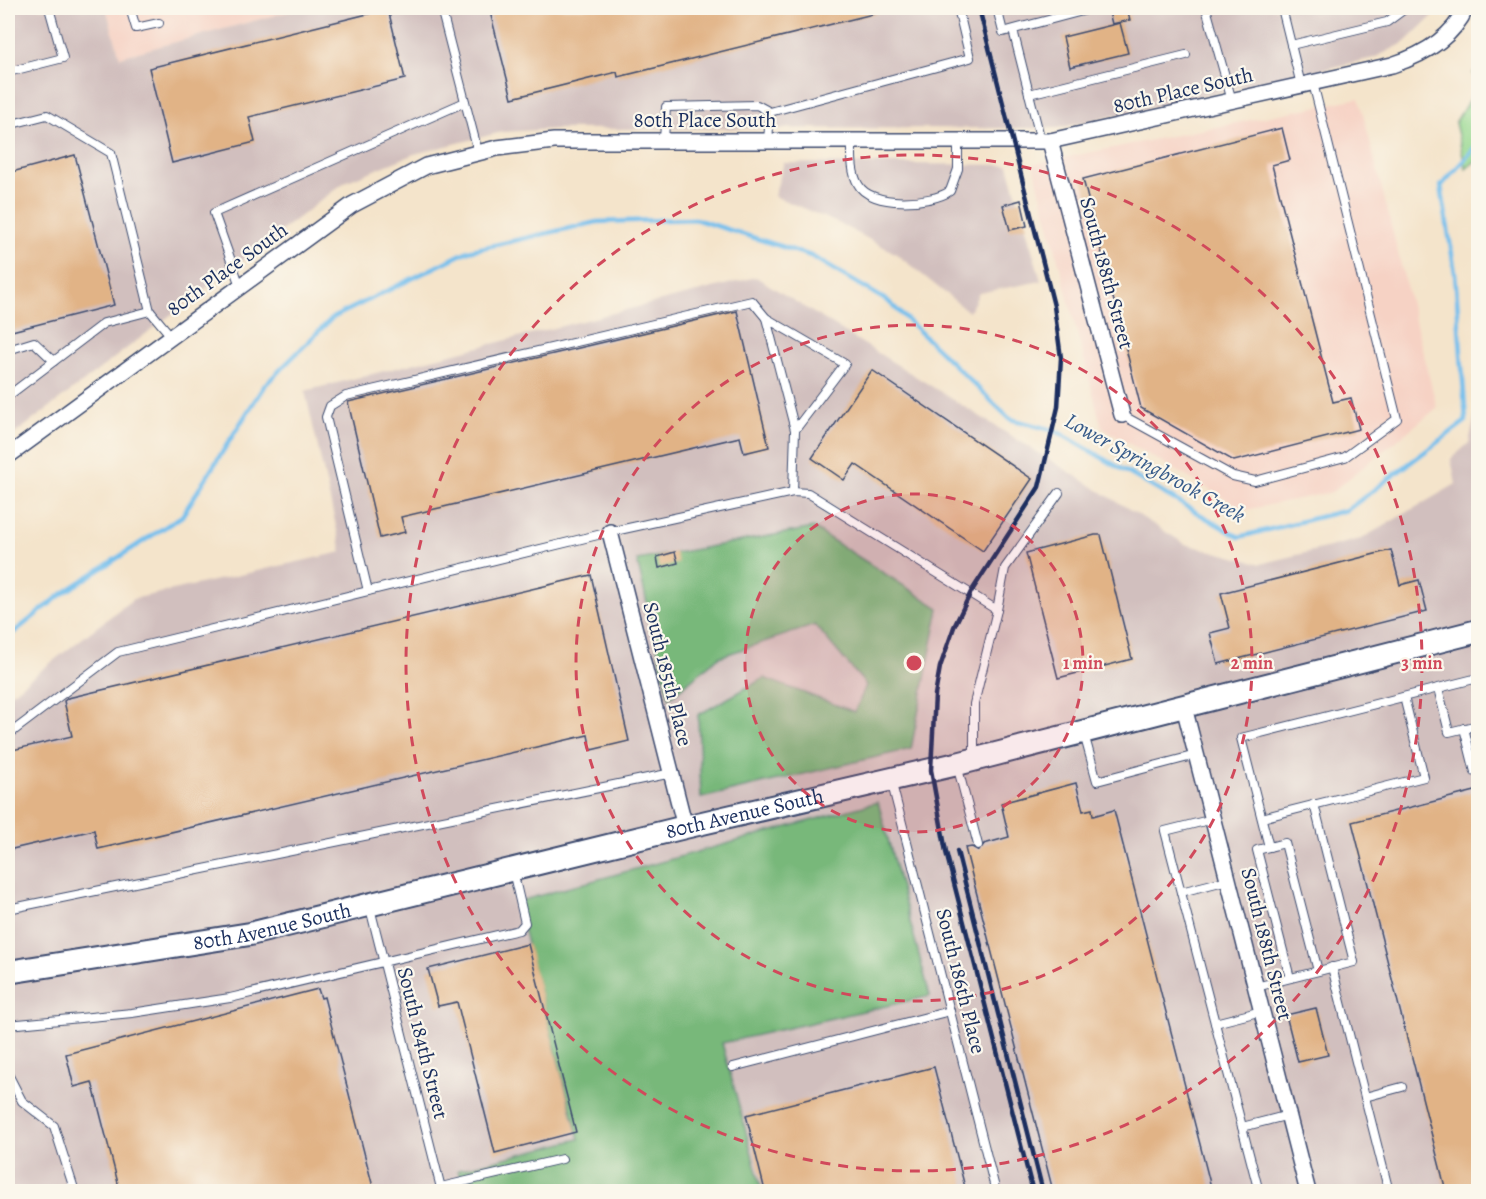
<svg xmlns="http://www.w3.org/2000/svg" width="1486" height="1199" font-family="Alegreya,serif">
	<style>
		.built { fill: #f6d2c4 }
		.industrial { fill: #d1bfbe }
		.green { fill: #96d88f; stroke: #588476; stroke-width: 1.5 }
		.forest { fill: #78b87a; stroke: #4a746c; stroke-width: 1.5 }
		.lines { fill: none; stroke-linecap: round; stroke-linejoin: round }
		.stream { stroke: #74bfed; stroke-width: 4.5 }
		.building { fill: #e1b386 }
		.lane-casing { stroke: #3c4a6e; stroke-width: 10 }
		.street-casing { stroke: #3c4a6e; stroke-width: 18 }
		.secondary-casing { stroke: #3c4a6e; stroke-width: 26 }
		.lane { stroke: #fff; stroke-width: 8 }
		.street { stroke: #fff; stroke-width: 15 }
		.secondary { stroke: #fff; stroke-width: 22 }
		.rail { stroke: #1b2f5e; stroke-width: 4.5 }
		.ring { fill: none; stroke: #d1495b; stroke-width: 3; stroke-dasharray: 10 8 }
		.labels { text-anchor: middle; dominant-baseline: central; stroke-width: 4.5; stroke-linejoin: round; paint-order: stroke }
		.street-label { font-size: 21px; fill: #1b2f5e; stroke: #fbf7ec }
		.water-label { font-size: 22px; font-style: italic; fill: #365a89; stroke: #fbf7ec }
		.centre { fill: #d1495b; stroke: #fbf7ec; stroke-width: 3 }
		.ring-label { font-size: 18px; text-anchor: middle; font-weight: bold; fill: #d1495b; stroke: #fbf7ec; stroke-width: 4.5; stroke-linejoin: round; paint-order: stroke }
	</style>
	<rect width="100%" height="100%" fill="#fbf7ec"/>
	<filter id="ink" filterUnits="userSpaceOnUse"><feTurbulence type="fractalNoise" baseFrequency=".0167" numOctaves="2"/><feDisplacementMap in="SourceGraphic" scale="12" xChannelSelector="R" yChannelSelector="G"/><feConvolveMatrix kernelMatrix="1 2 1 2 8 2 1 2 1" color-interpolation-filters="sRGB"/></filter>
	<filter id="wash" filterUnits="userSpaceOnUse"><feTurbulence type="fractalNoise" baseFrequency=".008" numOctaves="4" result="noise"/><feDisplacementMap in="SourceGraphic" scale="24" xChannelSelector="R" yChannelSelector="G"/><feGaussianBlur stdDeviation="1.35" result="paint"/><feColorMatrix in="noise" values="0 0 0 0 0 0 0 0 0 0 0 0 0 0 0 0 0 1.4 0 .05"/><feComposite in="paint" operator="in"/></filter>
	<g filter="url(#wash)">
		<rect width="100%" height="100%" fill="#f4e4cb"/>
		<!-- built -->
		<g class="built">
			<polygon points="106,8 302,8 120,57"/>
			<polygon points="1359,98 1437,408 1332,492 1245,510 1102,428 1033,164"/>
		</g>
		<!-- industrial -->
		<g class="industrial">
			<polygon points="8,8 106,8 120,57 302,8 1441,8 1406,42 1374,58 1058,128 557,129 502,132 414,154 345,182 8,439"/>
			<polygon points="784,163 1008,165 1041,281 979,293 969,312 895,253 840,224 774,196"/>
			<polygon points="756,277 1185,544 1261,564 1361,539 1456,484 1451,459 1469,443 1478,401 1478,1191 8,1192 8,696 133,599 342,552 305,391"/>
		</g>
		<!-- green -->
		<polygon class="green" points="1478,69 1478,159 1466,169 1455,123 1477,87 1473,73"/>
		<!-- forest -->
		<g class="forest">
			<polygon points="813,528 939,608 911,749 701,798 698,715 764,678 855,712 866,685 815,625 719,657 669,698 637,560"/>
			<polygon points="878,802 930,996 722,1043 762,1191 464,1191 458,1170 579,1139 516,902"/>
		</g>
		<g class="lines">
			<!-- stream -->
			<polyline class="stream" points="8,637 62,594 182,516 264,386 332,318 468,251 597,222 695,219 811,256 889,302 1010,419 1056,431 1239,537 1347,510 1466,421 1455,273 1441,186 1478,144"/>
		</g>
		<g id="blocks">
			<!-- building -->
			<g class="building">
				<polygon points="489,8 880,8 881,12 618,77 617,72 512,98"/>
				<polygon points="1108,8 1127,8 1130,20 1112,24"/>
				<polygon points="388,9 405,79 249,117 255,142 172,163 149,68"/>
				<polygon points="1120,23 1128,53 1070,67 1063,37"/>
				<polygon points="1282,128 1290,160 1272,165 1333,402 1351,398 1359,429 1234,461 1141,408 1083,179"/>
				<polygon points="75,155 114,305 8,332 8,173"/>
				<polygon points="1021,200 1027,226 1010,230 1003,205"/>
				<polygon points="737,311 769,447 744,453 740,437 401,517 405,532 380,538 348,402"/>
				<polygon points="872,370 1032,479 983,551 855,464 844,480 812,458"/>
				<polygon points="1095,535 1101,535 1132,659 1058,678 1026,553"/>
				<polygon points="1391,550 1400,585 1419,580 1427,611 1218,664 1210,633 1230,628 1221,593"/>
				<polygon points="675,552 678,563 659,568 657,557"/>
				<polygon points="591,575 629,741 591,750 588,735 98,849 94,830 8,850 8,751 72,736 64,701 68,698"/>
				<polygon points="1076,783 1083,811 1092,809 1093,816 1114,810 1212,1191 1053,1191 965,848 972,847 979,851 984,844 1009,837 1001,803"/>
				<polygon points="1479,790 1479,1191 1446,1191 1352,822"/>
				<polygon points="528,944 576,1132 495,1153 457,1002 438,1006 428,969"/>
				<polygon points="318,989 321,998 324,997 374,1191 120,1191 92,1082 74,1087 66,1054"/>
				<polygon points="1316,1008 1328,1055 1298,1062 1286,1015"/>
				<polygon points="934,1067 966,1191 765,1191 746,1115"/>
			</g>
		</g>
	</g>
	<g filter="url(#ink)">
		<use href="#blocks" fill-opacity="0" stroke="#3c4a6e" stroke-width="1.5"/>
		<g class="lines">
			<!-- lane casing -->
			<g class="lane-casing">
				<g id="lane">
					<polyline points="130,8 136,28 159,23"/>
					<polyline points="443,8 442,12 478,152"/>
					<polyline points="997,8 1003,32 1094,8"/>
					<polyline points="1206,8 1232,101"/>
					<polyline points="1282,8 1301,85"/>
					<polyline points="1013,30 1041,141"/>
					<polyline points="1291,45 1387,22 1406,8"/>
					<polyline points="8,72 63,58 49,8"/>
					<polyline points="1029,94 1186,55"/>
					<polyline points="8,125 47,115 111,153 150,311 171,336"/>
					<polyline points="664,140 666,107 757,105 770,112"/>
					<polyline points="768,142 770,112 970,58 958,8"/>
					<path d="M852,142C852,156 851,172 858,184C870,208 932,204 950,191L958,169V143"/>
					<polyline points="240,286 214,213 465,102"/>
					<polyline points="8,350 34,342 54,361"/>
					<polyline points="8,396 104,323 150,311"/>
					<polyline points="1122,415 1233,476 1255,481 1345,457 1397,419 1313,83"/>
					<polyline points="1478,438 1478,447"/>
					<polyline points="793,492 795,430 845,364 766,318 795,430"/>
					<polyline points="368,591 326,417 330,406 346,396 752,301 766,318"/>
					<polyline points="997,610 1005,568 1059,493"/>
					<polyline points="1438,688 1449,732 1478,725"/>
					<polyline points="1464,728 1475,772 1478,771"/>
					<polyline points="1084,734 1097,781 1196,755"/>
					<polyline points="8,735 118,652 610,532 793,492 808,493 997,610 974,704 974,758"/>
					<polyline points="957,765 978,845"/>
					<polyline points="891,780 996,1192"/>
					<polyline points="1262,818 1424,777 1404,697"/>
					<polyline points="1213,819 1165,831 1259,1192"/>
					<polyline points="1269,847 1241,738 1478,678"/>
					<polyline points="1181,892 1228,880"/>
					<polyline points="370,908 442,1192"/>
					<polyline points="8,909 672,773"/>
					<polyline points="1332,967 1389,1192"/>
					<polyline points="1290,978 1257,850 1285,843 1318,971"/>
					<polyline points="1256,987 1354,962 1314,804"/>
					<polyline points="1215,1023 1262,1011"/>
					<polyline points="8,1025 132,1013 230,998 519,930 525,923 513,871"/>
					<polyline points="733,1067 950,1011"/>
					<polyline points="8,1074 22,1101 54,1126 75,1192"/>
					<polyline points="1365,1097 1402,1087"/>
					<polyline points="1242,1127 1289,1115"/>
					<polyline points="441,1187 562,1159"/>
				</g>
			</g>
			<!-- street casing -->
			<g class="street-casing">
				<g id="street">
					<polyline points="1050,141 1122,415"/>
					<path d="M8,456L352,205L426,166L497,148L554,141H1050L1392,65C1423,55 1452,39 1466,8"/>
					<polyline points="610,532 685,827"/>
					<polyline points="1184,707 1308,1192"/>
				</g>
			</g>
			<!-- secondary casing -->
			<g class="secondary-casing">
				<g id="secondary">
					<path id="s1" d="M8,972L250,934L685,827L957,764L1478,631"/>
				</g>
			</g>
			<!-- lane -->
			<use href="#lane" class="lane"/>
			<!-- street -->
			<use href="#street" class="street"/>
			<!-- secondary -->
			<use href="#secondary" class="secondary"/>
			<!-- rail -->
			<g class="rail">
				<polyline points="979,8 1054,306 1061,358 1058,407 1039,487 971,592 954,627 940,667 935,695 931,770 946,852 1033,1192"/>
				<polyline points="957,851 1043,1192"/>
			</g>
		</g>
	</g>
	<!-- distance rings -->
	<circle cx="914" cy="663" r="169" fill="#d1495b" fill-opacity=".12"/>
	<g class="ring">
		<circle cx="914" cy="663" r="169"/>
		<circle cx="914" cy="663" r="338"/>
		<circle cx="914" cy="663" r="508"/>
	</g>
	<g class="labels">
		<!-- street labels -->
		<g class="street-label">
			<text transform="translate(1183 90) rotate(-13)">80th Place South</text>
			<text x="705" y="120">80th Place South</text>
			<text transform="translate(227 269) rotate(-36)">80th Place South</text>
			<text transform="translate(1107 273) rotate(75)">South 188th Street</text>
			<text transform="translate(668 674) rotate(76)">South 185th Place</text>
			<text stroke="none"><textPath href="#s1" startOffset="754">80th Avenue South</textPath></text>
			<text stroke="none"><textPath href="#s1" startOffset="268">80th Avenue South</textPath></text>
			<text transform="translate(1267 944) rotate(76)">South 188th Street</text>
			<text transform="translate(961 981) rotate(76)">South 186th Place</text>
			<text transform="translate(423 1043) rotate(76)">South 184th Street</text>
		</g>
		<!-- water labels -->
		<g class="water-label">
			<text transform="translate(1155 468) rotate(29)">Lower Springbrook Creek</text>
		</g>
	</g>
	<circle cx="914" cy="663" r="9" class="centre"/>
	<g class="ring-label">
		<text x="1083" y="669">1 min</text>
		<text x="1252" y="669">2 min</text>
		<text x="1422" y="669">3 min</text>
	</g>
	<!-- margin -->
	<rect width="1486" height="1199" fill="none" stroke="#fbf7ec" stroke-width="30"/>
</svg>
